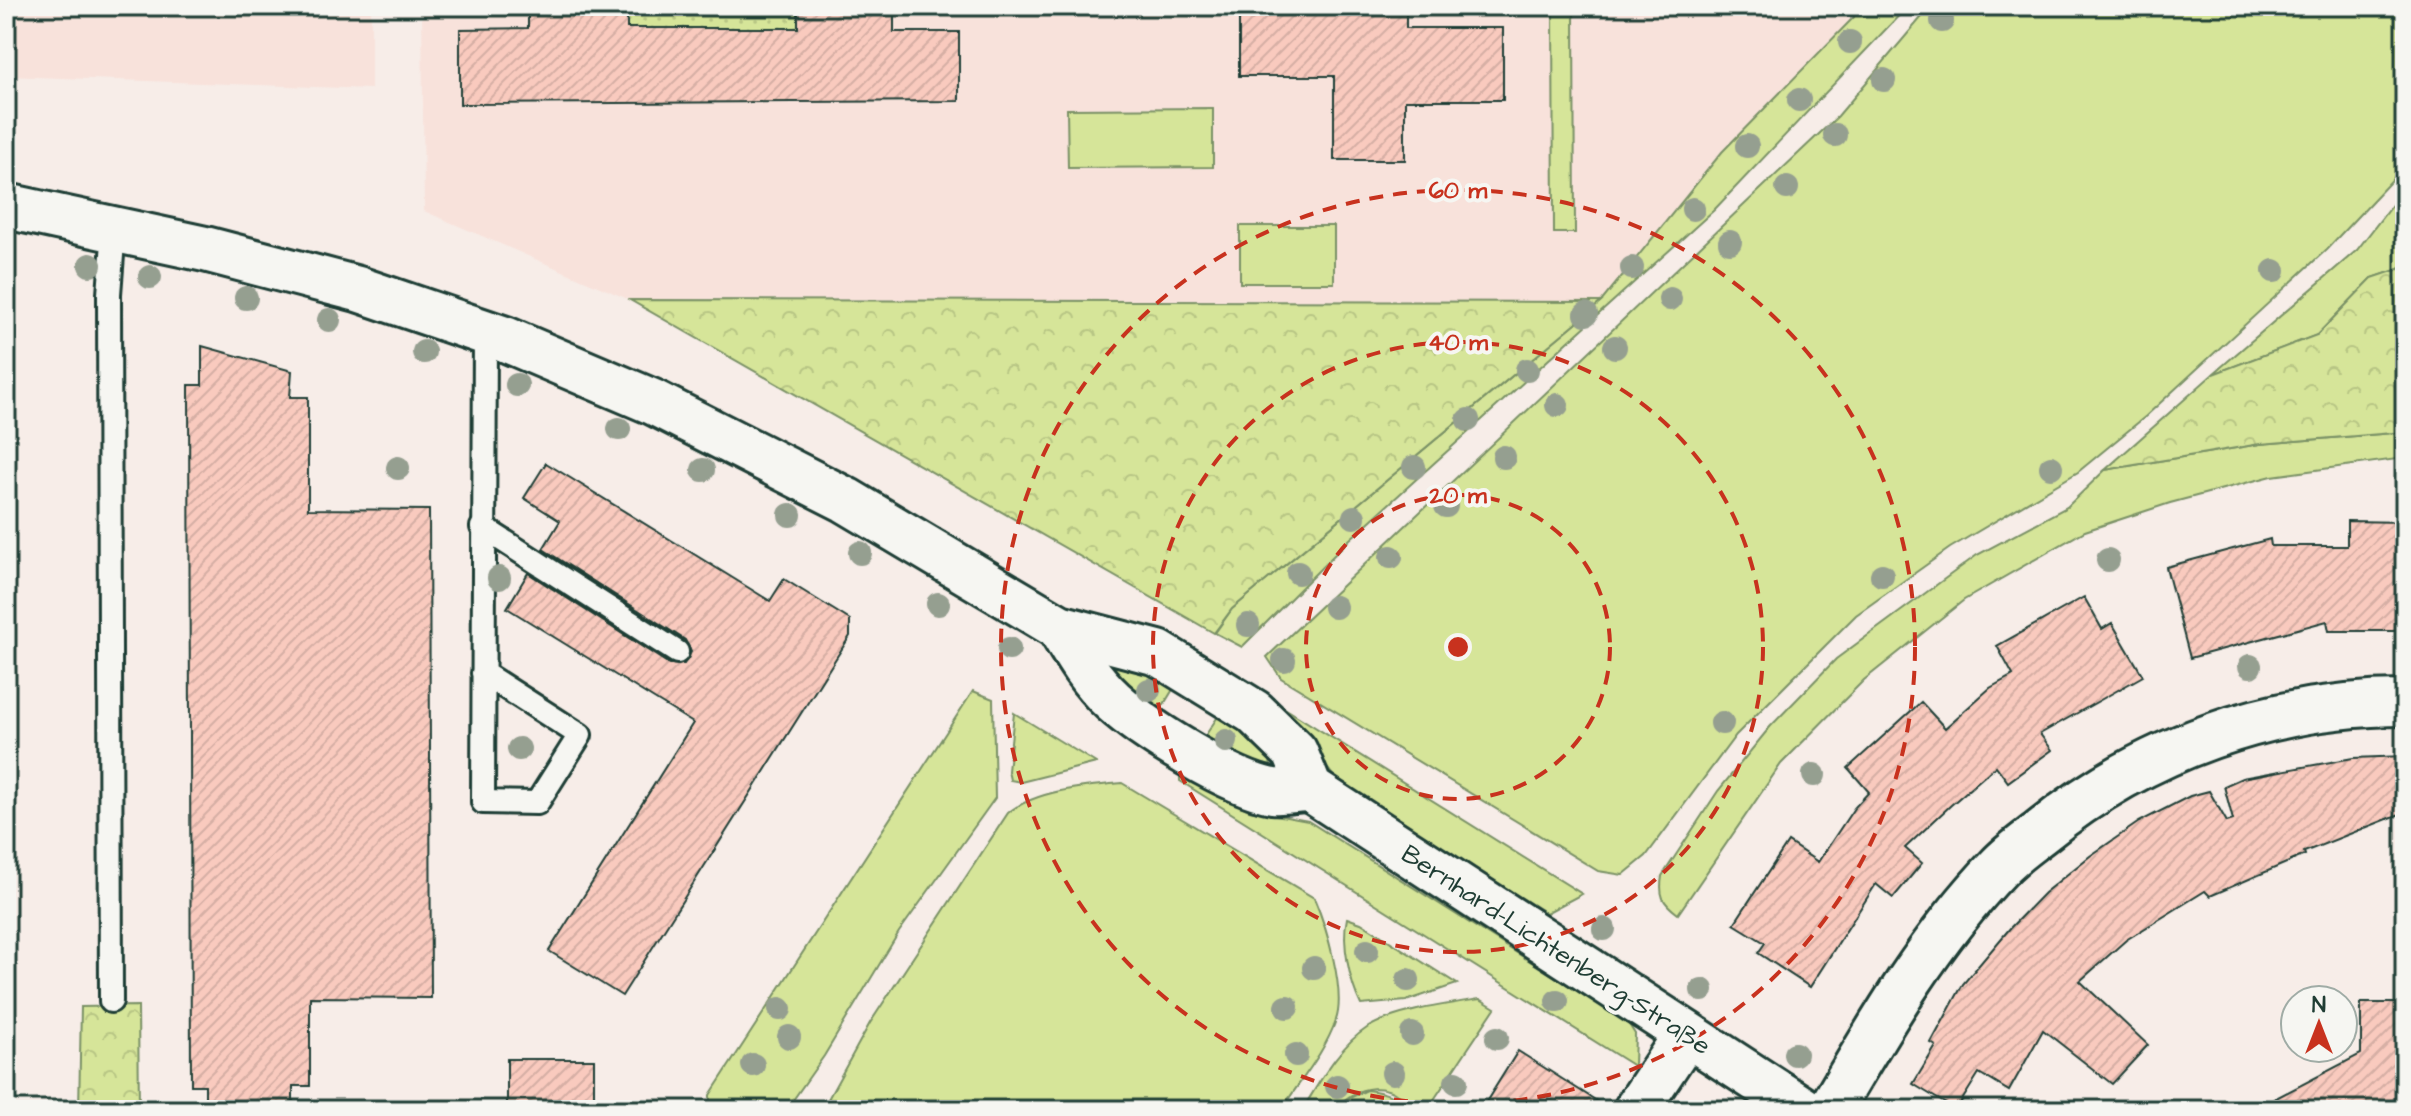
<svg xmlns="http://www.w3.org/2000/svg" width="2411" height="1116" font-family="'Architects Daughter',sans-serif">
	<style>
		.built { fill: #f8e2db }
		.grass { fill: #d6e599; stroke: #7a9166; stroke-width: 2 }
		.forest { fill: url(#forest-crowns); stroke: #7a9166; stroke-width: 2 }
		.garden { fill: url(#garden-dots); stroke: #7a9166; stroke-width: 2 }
		.building { fill: url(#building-hatch); stroke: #1f3d34; stroke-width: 2 }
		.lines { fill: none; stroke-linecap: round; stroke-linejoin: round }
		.lane-casing { stroke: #1f3d34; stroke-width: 28 }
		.street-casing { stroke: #1f3d34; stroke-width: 50 }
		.lane { stroke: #f6f6f2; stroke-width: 22 }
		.street { stroke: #f6f6f2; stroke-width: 44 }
		.tree { fill: #959f90 }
		.ring { fill: none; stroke: #c8321e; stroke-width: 4; stroke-dasharray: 14 10 }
		.labels { text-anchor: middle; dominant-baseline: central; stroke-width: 8; stroke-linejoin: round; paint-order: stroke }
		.street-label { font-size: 26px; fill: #1f3d34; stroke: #f6f6f2 }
		.centre { fill: #c8321e; stroke: #f6f6f2; stroke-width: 4 }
		.ring-label { font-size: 24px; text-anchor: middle; font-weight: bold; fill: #c8321e; stroke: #f6f6f2; stroke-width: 8; stroke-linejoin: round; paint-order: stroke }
	</style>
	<defs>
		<pattern id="forest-crowns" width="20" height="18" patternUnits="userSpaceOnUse" patternTransform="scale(2)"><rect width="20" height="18" fill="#d6e599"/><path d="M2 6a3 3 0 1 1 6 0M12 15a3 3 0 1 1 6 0" fill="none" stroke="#b7c584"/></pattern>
		<pattern id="garden-dots" width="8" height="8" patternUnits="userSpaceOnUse" patternTransform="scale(2)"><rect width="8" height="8" fill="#d6e599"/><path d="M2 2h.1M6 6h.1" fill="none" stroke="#b7c584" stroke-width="1.8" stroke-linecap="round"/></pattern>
		<pattern id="building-hatch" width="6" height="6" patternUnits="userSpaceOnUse" patternTransform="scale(2)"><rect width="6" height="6" fill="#f9cabe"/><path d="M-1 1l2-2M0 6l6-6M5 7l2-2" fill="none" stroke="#d5aea4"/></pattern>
	</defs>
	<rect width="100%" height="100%" fill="#f7ede8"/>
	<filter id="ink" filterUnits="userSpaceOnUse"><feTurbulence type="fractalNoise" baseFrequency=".0125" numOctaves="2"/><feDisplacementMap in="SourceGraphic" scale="16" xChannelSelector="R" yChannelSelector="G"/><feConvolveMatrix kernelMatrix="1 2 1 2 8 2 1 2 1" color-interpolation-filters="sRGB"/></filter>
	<g filter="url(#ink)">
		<!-- built -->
		<g class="built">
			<polygon points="6,6 371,6 371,89 6,76"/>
			<polygon points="422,6 1854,6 1854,17 1722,152 1601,302 969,304 630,300 424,211"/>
		</g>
		<!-- grass -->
		<g class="grass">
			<polygon points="1553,6 1574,6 1575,233 1554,233"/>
			<polygon points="1855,6 1908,6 1714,210 1349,540 1242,647 1215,633 1232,609 1601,302 1722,152 1854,17"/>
			<polygon points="1931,6 2405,6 2405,166 2326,250 2146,416 2078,472 1950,548 1856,615 1736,735 1646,856 1623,875 1598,871 1281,678 1267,657 1838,116"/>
			<polygon points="1213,108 1213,167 1068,168 1067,109"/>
			<polygon points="2405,188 2405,267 2372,278 2317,335 2213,374 2357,250"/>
			<rect x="1240" y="226" width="94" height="57"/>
			<path d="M2405,432V458L2272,476L2170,503L2085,531L1964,600L1864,680L1781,764L1678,914C1662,902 1659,896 1662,876L1718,791L1770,727L1836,659L1977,555L2067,507L2105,470L2260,444Z"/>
			<polygon points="1113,664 1148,670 1175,686 1158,714 1115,673"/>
			<polygon points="1238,679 1582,894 1546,913 1340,784 1294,726"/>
			<polygon points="973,691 993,699 995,798 899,932 824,1056 786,1110 710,1110 710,1095"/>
			<polygon points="1223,709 1269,755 1271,766 1233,758 1201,742"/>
			<polygon points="1014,713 1096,763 1021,782 1010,780 1008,771"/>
			<polygon points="1180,774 1249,810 1308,821 1628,1023 1635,1034 1634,1066 1180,781"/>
			<path d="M1122,783L1314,898C1326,926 1346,991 1336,1020C1325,1052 1300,1081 1281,1110H822L870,1023L1008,813C1036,790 1087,786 1122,783Z"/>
			<path d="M1347,918L1361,923L1457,984L1406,1001L1361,1005C1350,983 1341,943 1347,918Z"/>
			<path d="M1480,999L1495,1008L1427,1110H1408C1396,1077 1351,1085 1336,1110H1302C1320,1082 1338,1047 1367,1028C1394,1011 1448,1004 1480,999Z"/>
			<path d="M1367,1090C1382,1092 1399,1095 1406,1110H1338L1345,1100Z"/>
		</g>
		<!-- forest -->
		<g class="forest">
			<polygon points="2405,267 2405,432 2260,444 2105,470 2213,374 2317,335 2372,278"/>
			<polygon points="630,300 1601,302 1232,609 1214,633"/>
			<polygon points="138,1006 139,1110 79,1110 81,1007"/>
		</g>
		<!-- garden -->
		<rect class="garden" x="627" y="6" width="171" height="22"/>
		<!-- building -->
		<g class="building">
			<polygon points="528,6 627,6 627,28 798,28 798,6 894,6 894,32 959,32 959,101 460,104 460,29 528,28"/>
			<polygon points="1239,6 1406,6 1406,28 1503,28 1503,100 1405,100 1405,160 1334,160 1334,76 1239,76"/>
			<polygon points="202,346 292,371 290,397 308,397 308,509 429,510 431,998 310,997 310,1086 293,1086 293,1110 205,1110 205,1085 191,1085 189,385 202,385"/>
			<polygon points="546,463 770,601 784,579 850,620 850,636 622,996 549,951 693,723 507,608 528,573 669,664 684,664 691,652 685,640 543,549 560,521 524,498"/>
			<polygon points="2347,521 2405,522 2405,631 2329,631 2327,621 2190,658 2166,567 2270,539 2271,546 2347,546"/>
			<polygon points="2084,597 2102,629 2112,623 2143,676 2040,734 2052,750 2008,782 1996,766 1951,805 1905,848 1922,863 1893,898 1876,884 1810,987 1758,953 1765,943 1734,924 1788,842 1818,862 1854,808 1869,792 1848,768 1921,702 1945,728 1990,688 2013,675 1997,646"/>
			<polygon points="2405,756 2405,812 2304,852 2305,855 2210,896 2205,891 2126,940 2080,981 2148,1045 2112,1084 2043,1030 2009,1091 1979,1073 1956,1110 1913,1084 1936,1046 1931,1043 1963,984 2011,927 2044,893 2090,856 2139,822 2190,796 2209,791 2227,822 2233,820 2224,786 2242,778 2353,758"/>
			<polygon points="2361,1003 2405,1003 2405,1107 2253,1110 2361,1054"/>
			<polygon points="1518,1051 1611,1110 1481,1110"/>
			<rect x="507" y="1059" width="87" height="51"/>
		</g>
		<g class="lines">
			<!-- lane casing -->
			<g class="lane-casing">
				<g id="lane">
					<polyline points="482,527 677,652"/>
					<polyline points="483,673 580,735 537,803 483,802 485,332"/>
					<polyline points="111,1001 109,294 114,229"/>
				</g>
			</g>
			<!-- street casing -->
			<g class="street-casing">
				<g id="street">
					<polyline points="6,206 205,249 358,289 505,339 653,402 846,500 1059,627 1158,653 1254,712 1295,752 1310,789 1804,1110"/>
					<path d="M1059,627C1075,654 1090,680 1113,701C1145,730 1231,784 1273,791C1284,792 1298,789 1310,789"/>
					<polyline points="1636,1110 1686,1035"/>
					<path d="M1830,1110C1880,1025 1930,939 1999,867C2011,854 2027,843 2041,832C2144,748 2272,703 2405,703"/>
				</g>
			</g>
			<!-- lane -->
			<use href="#lane" class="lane"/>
			<!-- street -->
			<use href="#street" class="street"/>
		</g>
		<!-- trees -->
		<g class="tree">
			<circle cx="1942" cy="21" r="12"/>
			<circle cx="1850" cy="42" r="12"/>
			<circle cx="1884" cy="80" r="12"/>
			<circle cx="1799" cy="100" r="12"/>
			<circle cx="1835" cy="135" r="12"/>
			<circle cx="1747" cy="146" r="12"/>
			<circle cx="1787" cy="188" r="12"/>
			<circle cx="1693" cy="209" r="12"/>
			<circle cx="1730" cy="242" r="12"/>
			<circle cx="90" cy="265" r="12"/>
			<circle cx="1632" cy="268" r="12"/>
			<circle cx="2274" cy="271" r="12"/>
			<circle cx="150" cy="277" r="12"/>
			<circle cx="246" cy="298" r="12"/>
			<circle cx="1670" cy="299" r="12"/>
			<circle cx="1586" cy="314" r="12"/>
			<circle cx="329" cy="320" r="12"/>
			<circle cx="1615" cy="347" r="12"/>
			<circle cx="424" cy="352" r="12"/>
			<circle cx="1527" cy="370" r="12"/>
			<circle cx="517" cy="385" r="12"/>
			<circle cx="1557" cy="405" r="12"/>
			<circle cx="1468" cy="420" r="12"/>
			<circle cx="619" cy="429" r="12"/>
			<circle cx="1504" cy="457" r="12"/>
			<circle cx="1414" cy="467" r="12"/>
			<circle cx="2051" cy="467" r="12"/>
			<circle cx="398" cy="468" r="12"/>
			<circle cx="703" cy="470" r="12"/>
			<circle cx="1446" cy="506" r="12"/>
			<circle cx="790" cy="515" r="12"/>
			<circle cx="1354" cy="517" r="12"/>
			<circle cx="860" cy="553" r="12"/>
			<circle cx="1391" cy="557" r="12"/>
			<circle cx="2108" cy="560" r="12"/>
			<circle cx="1298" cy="573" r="12"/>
			<circle cx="1882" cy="575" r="12"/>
			<circle cx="499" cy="578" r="12"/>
			<circle cx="938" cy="604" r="12"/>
			<circle cx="1335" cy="607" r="12"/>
			<circle cx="1248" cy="625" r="12"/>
			<circle cx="1009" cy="649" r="12"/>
			<circle cx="1284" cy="660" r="12"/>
			<circle cx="2250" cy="666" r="12"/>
			<circle cx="1149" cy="690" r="12"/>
			<circle cx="1722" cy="723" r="12"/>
			<circle cx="1226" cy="741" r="12"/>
			<circle cx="519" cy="749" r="12"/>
			<circle cx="1814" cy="775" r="12"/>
			<circle cx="1604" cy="929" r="12"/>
			<circle cx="1367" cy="951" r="12"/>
			<circle cx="1314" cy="968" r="12"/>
			<circle cx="1408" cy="980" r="12"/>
			<circle cx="1702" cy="990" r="12"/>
			<circle cx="1557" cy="1001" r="12"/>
			<circle cx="1287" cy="1007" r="12"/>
			<circle cx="780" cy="1009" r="12"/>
			<circle cx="1412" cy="1034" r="12"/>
			<circle cx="789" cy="1037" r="12"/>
			<circle cx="1497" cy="1038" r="12"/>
			<circle cx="1795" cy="1054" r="12"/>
			<circle cx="1296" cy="1055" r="12"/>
			<circle cx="753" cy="1065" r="12"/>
			<circle cx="1393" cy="1073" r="12"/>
			<circle cx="1456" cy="1082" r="12"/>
			<circle cx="1337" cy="1086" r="12"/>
		</g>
	</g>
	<!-- distance rings -->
	<g class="ring">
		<circle cx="1458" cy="647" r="152"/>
		<circle cx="1458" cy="647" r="305"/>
		<circle cx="1458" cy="647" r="457"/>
	</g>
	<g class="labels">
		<!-- street labels -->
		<g class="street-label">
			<text transform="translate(1556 950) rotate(33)">Bernhard-Lichtenberg-Straße</text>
		</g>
	</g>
	<circle cx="1458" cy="647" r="12" class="centre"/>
	<g class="ring-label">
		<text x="1458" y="198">60 m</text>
		<text x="1458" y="350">40 m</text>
		<text x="1458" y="503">20 m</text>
	</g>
	<!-- margin -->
	<rect width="2411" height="1116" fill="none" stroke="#f6f6f2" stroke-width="32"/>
	<rect x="16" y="16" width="2379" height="1084" fill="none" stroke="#1f3d34" stroke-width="3" filter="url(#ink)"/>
	<!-- north arrow -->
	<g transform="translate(2319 1024)"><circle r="38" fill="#f6f6f2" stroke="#a0aca6" stroke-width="2"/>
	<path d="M0-6L14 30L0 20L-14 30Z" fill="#c8321e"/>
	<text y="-12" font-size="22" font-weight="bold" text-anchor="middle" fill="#1f3d34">N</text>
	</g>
</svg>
